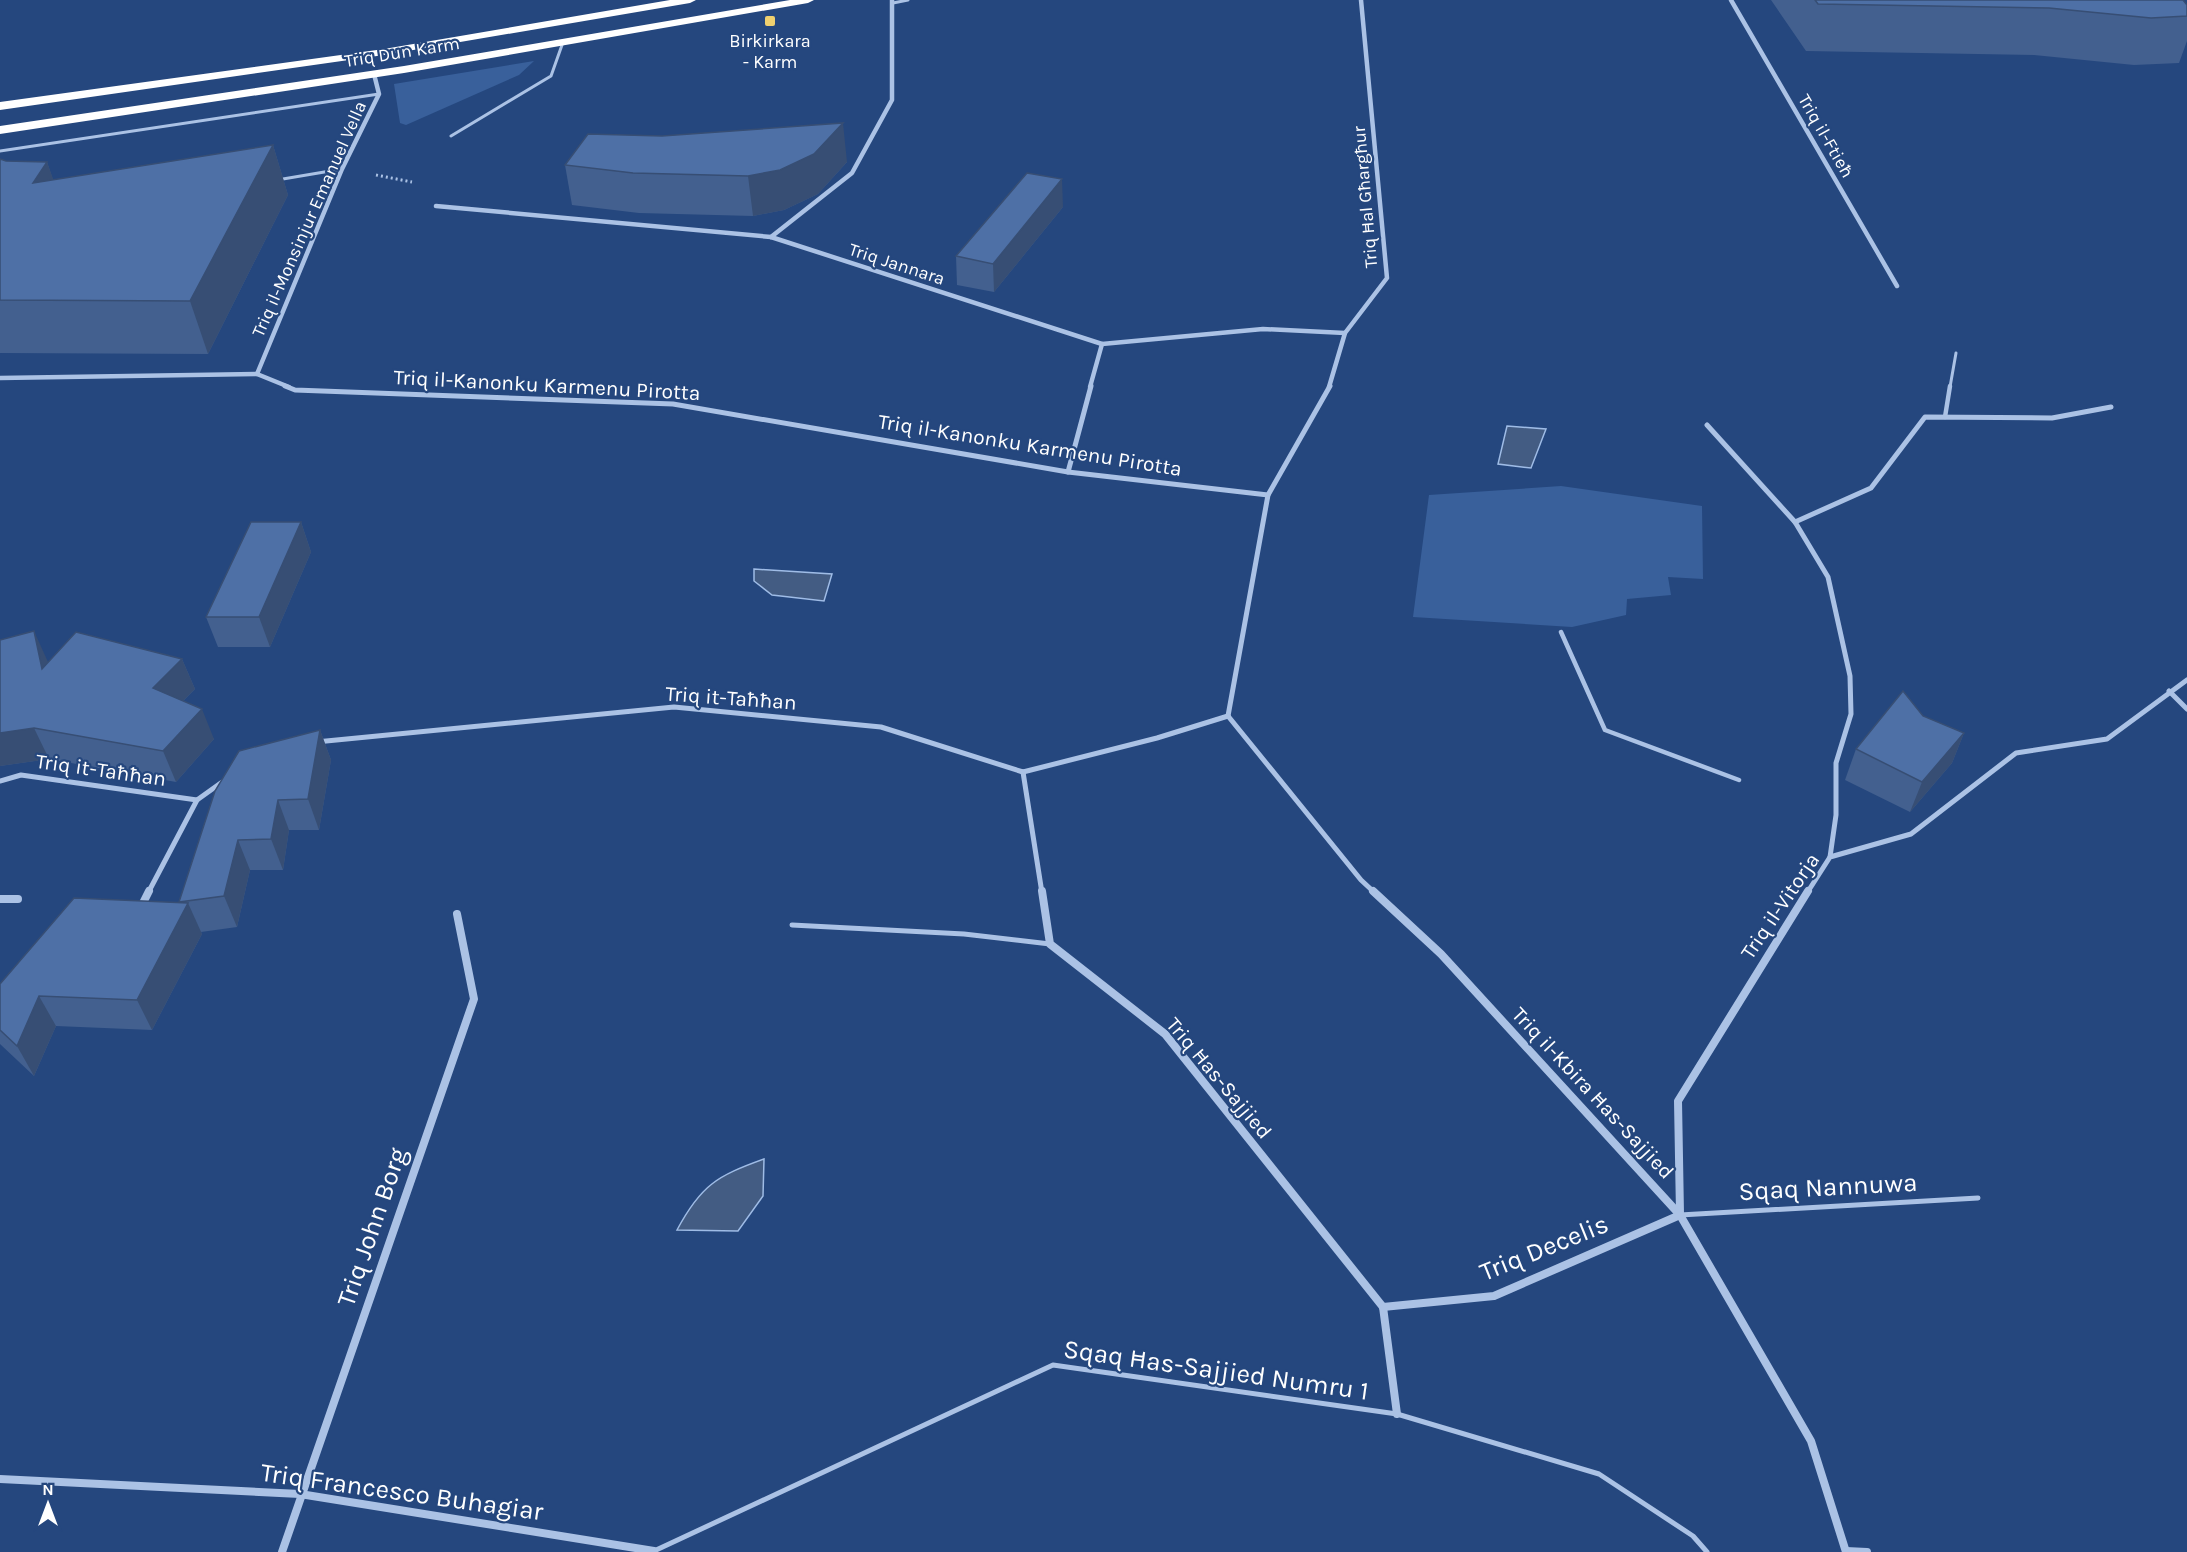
<svg xmlns="http://www.w3.org/2000/svg" width="2187" height="1552" font-family="Karla,sans-serif">
	<style>
		.green { fill: #39609b }
		.water { fill: #435c83; stroke: #9fbce6; stroke-width: 1.5 }
		.lines { fill: none; stroke-linecap: round; stroke-linejoin: round }
		.path { stroke: #abc2e5; stroke-width: 3; stroke-dasharray: 2 3; stroke-linecap: butt }
		.lane-far2 { stroke: #abc2e5; stroke-width: 3 }
		.lane-far1 { stroke: #abc2e5; stroke-width: 4.5 }
		.lane { stroke: #abc2e5; stroke-width: 5 }
		.street-far2 { stroke: #abc2e5; stroke-width: 4.5 }
		.street-far1 { stroke: #abc2e5; stroke-width: 5 }
		.street { stroke: #abc2e5; stroke-width: 8 }
		.highway { fill: #fff; fill-rule: evenodd }
		.wall { fill: #43608f }
		.shaded-wall { fill: #374e74 }
		.building { fill: #4e70a6; stroke: #374e74; stroke-width: 1.5 }
		.poi-dot { fill: #efd06f; stroke: #25477e; stroke-width: 2 }
		.labels { text-anchor: middle; dominant-baseline: central; stroke-width: 4.5; stroke-linejoin: round; paint-order: stroke }
		.far-poi-label { font-size: 18px; fill: #fff; stroke: #25477e }
		.far-street-label { font-size: 18px; fill: #fff; stroke: #25477e }
		.street-label { font-size: 21px; fill: #fff; stroke: #25477e }
		.near-street-label { font-size: 26px; fill: #fff; stroke: #25477e }
	</style>
	<rect width="100%" height="100%" fill="#25477e"/>
	<!-- green -->
	<g class="green">
		<polygon points="534,61 519,75 406,125 400,123 394,84"/>
		<polygon points="1561,486 1702,506 1703,579 1668,577 1671,595 1627,599 1626,615 1572,627 1413,617 1429,495"/>
	</g>
	<!-- water -->
	<g class="water">
		<polygon points="1507,426 1546,429 1531,468 1498,464"/>
		<polygon points="754,569 832,574 824,601 772,595 754,581"/>
		<path d="M764,1159L763,1196L738,1231L677,1230C701,1185 717,1176 764,1159Z"/>
	</g>
	<g class="lines">
		<!-- path -->
		<polyline class="path" points="376,175 412,182"/>
		<!-- lane-far2 -->
		<g class="lane-far2">
			<polyline points="893,3 908,0"/>
			<polyline points="451,136 551,76 562,45"/>
			<polyline points="0,151 379,94"/>
			<polyline points="277,180 342,169"/>
			<polyline points="1950,387 1956,353"/>
		</g>
		<!-- lane-far1 -->
		<g class="lane-far1">
			<polyline points="1945,417 1950,386"/>
			<polyline points="1561,632 1605,730 1739,780"/>
		</g>
		<!-- lane -->
		<g class="lane">
			<polyline points="792,925 964,934 1050,944"/>
			<polyline points="1680,1215 1978,1198"/>
			<polyline points="654,1551 1053,1365 1397,1414 1599,1474 1693,1536 1707,1552"/>
		</g>
		<!-- street-far2 -->
		<g class="street-far2">
			<polyline points="1731,0 1897,286"/>
			<polyline points="436,206 771,237 1102,344 1263,329 1345,333"/>
			<polyline points="771,237 852,173 892,100 892,0"/>
			<polyline points="257,374 342,169 379,94 374,74"/>
			<polyline points="0,378 257,374 289,387"/>
			<polyline points="1090,387 1102,344"/>
			<polyline points="1329,387 1345,333 1387,278 1361,0"/>
		</g>
		<!-- street-far1 -->
		<g class="street-far1">
			<polyline points="285,386 295,390 673,404 1068,472 1268,495"/>
			<polyline points="1707,425 1795,522 1828,577 1850,676 1851,714 1836,763 1836,815 1830,857"/>
			<polyline points="1068,472 1091,386"/>
			<polyline points="1795,522 1871,488 1925,417 2052,418 2111,407"/>
			<polyline points="2169,691 2187,709"/>
			<polyline points="1228,716 1361,880 1375,893"/>
			<polyline points="1228,716 1268,495 1330,386"/>
			<polyline points="316,742 674,707 881,727 1023,772 1157,738 1228,716"/>
			<polyline points="1023,772 1042,893"/>
			<polyline points="0,781 21,775 197,800 225,780"/>
			<polyline points="148,893 197,800"/>
			<polyline points="1807,893 1830,857 1911,834 2016,753 2107,739 2187,680"/>
		</g>
		<!-- street -->
		<g class="street">
			<polyline points="1042,891 1050,944 1165,1034 1383,1307 1397,1414"/>
			<polyline points="1373,891 1441,954 1680,1215 1811,1441 1846,1552"/>
			<polyline points="0,899 18,899"/>
			<polyline points="141,907 149,891"/>
			<polyline points="1680,1214 1678,1101 1808,891"/>
			<polyline points="1383,1307 1494,1296 1680,1215"/>
			<polyline points="0,1479 300,1494 654,1551"/>
			<polyline points="1846,1551 1867,1552"/>
			<polyline points="282,1552 474,999 457,914"/>
		</g>
		<!-- highway -->
		<g class="highway">
			<polygon points="670,0 696,0 690,3 384,55 0,110 0,102 384,49"/>
			<polygon points="790,0 814,0 808,3 404,73 0,134 0,126 404,66"/>
		</g>
	</g>
	<!-- wall -->
	<g class="wall">
		<polygon points="1771,0 2183,0 2187,5 2187,41 2179,63 2134,65 2034,55 1806,51"/>
		<polygon points="662,136 847,162 818,194 784,210 753,216 639,213 572,205 565,165"/>
		<polygon points="273,145 288,195 208,354 0,353 0,159 6,161 47,162 53,180"/>
		<polygon points="1063,207 994,292 957,285 956,256"/>
		<polygon points="301,522 311,552 270,647 218,647 206,617"/>
		<polygon points="182,659 195,689 183,701 214,739 176,782 49,759 0,766 48,662"/>
		<polygon points="1923,716 1964,733 1952,763 1910,812 1845,780 1856,749"/>
		<polygon points="320,730 331,760 319,830 289,830 283,870 250,870 237,927 201,932 202,934 152,1030 56,1026 34,1076 0,1044 0,984 179,903"/>
	</g>
	<!-- shaded-wall -->
	<g class="shaded-wall">
		<polygon points="843,123 847,162 818,194 784,210 753,216 748,176"/>
		<polygon points="273,145 288,195 208,354 190,301"/>
		<polygon points="47,162 65,212 33,183"/>
		<polygon points="1062,179 1063,207 994,292 993,264"/>
		<polygon points="301,522 311,552 270,647 259,617"/>
		<polygon points="34,631 48,662 42,669"/>
		<polygon points="182,659 195,689 165,719 153,688"/>
		<polygon points="202,709 214,739 176,782 163,751"/>
		<polygon points="34,728 49,759 0,766 0,733"/>
		<polygon points="320,730 331,760 319,830 308,799"/>
		<polygon points="1964,733 1952,763 1910,812 1922,782"/>
		<polygon points="278,800 289,830 283,870 271,839"/>
		<polygon points="238,840 250,870 237,927 224,896"/>
		<polygon points="188,903 202,934 152,1030 137,1000"/>
		<polygon points="39,996 56,1026 34,1076 17,1046"/>
	</g>
	<!-- building -->
	<g class="building">
		<polygon points="1815,0 2183,0 2187,5 2187,16 2151,18 2049,8 1818,4"/>
		<polygon points="843,123 814,154 780,170 748,176 633,173 565,165 588,134 662,136"/>
		<polygon points="273,145 190,301 0,300 0,159 6,161 47,162 33,183"/>
		<polygon points="1027,173 1062,179 993,264 956,256"/>
		<polygon points="251,522 301,522 259,617 206,617"/>
		<polygon points="34,631 42,669 76,632 182,659 153,688 202,709 163,751 34,728 0,733 0,640"/>
		<polygon points="1903,691 1923,716 1964,733 1922,782 1856,749"/>
		<polygon points="320,730 308,799 278,800 271,839 238,840 224,896 179,902 215,791 239,751"/>
		<polygon points="74,898 188,903 137,1000 39,996 17,1046 0,1030 0,984"/>
	</g>
	<!-- markers -->
	<rect class="poi-dot" x="764" y="15" width="12" height="12" rx="3"/>
	<g class="labels">
		<!-- far-poi labels -->
		<g class="far-poi-label">
			<text x="770" y="41">Birkirkara<tspan x="770" dy="21">- Karm</tspan></text>
		</g>
		<!-- far-street labels -->
		<g class="far-street-label">
			<text transform="translate(402 52) rotate(-9)">Triq Dun Karm</text>
			<text transform="translate(1826 136) rotate(60)">Triq il-Ftieħ</text>
			<text transform="translate(1365 197) rotate(-95)">Triq Ħal Għargħur</text>
			<text transform="translate(309 219) rotate(-66)">Triq il-Monsinjur Emanuel Vella</text>
			<text transform="translate(897 264) rotate(18)">Triq Jannara</text>
		</g>
		<!-- street labels -->
		<g class="street-label">
			<text transform="translate(547 385) rotate(3)">Triq il-Kanonku Karmenu Pirotta</text>
			<text transform="translate(1030 445) rotate(9)">Triq il-Kanonku Karmenu Pirotta</text>
			<text transform="translate(731 698) rotate(4)">Triq it-Taħħan</text>
			<text transform="translate(101 770) rotate(8)">Triq it-Taħħan</text>
			<text transform="translate(1780 906) rotate(-56)">Triq il-Vitorja</text>
			<text transform="translate(1219 1078) rotate(50)">Triq Ħas-Sajjied</text>
			<text transform="translate(1593 1093) rotate(47)">Triq il-Kbira Ħas-Sajjied</text>
		</g>
		<!-- near-street labels -->
		<g class="near-street-label">
			<text transform="translate(1828 1187) rotate(-3)">Sqaq Nannuwa</text>
			<text transform="translate(372 1227) rotate(-71)">Triq John Borg</text>
			<text transform="translate(1544 1248) rotate(-22)">Triq Decelis</text>
			<text transform="translate(1216 1370) rotate(8)">Sqaq Ħas-Sajjied Numru 1</text>
			<text transform="translate(402 1492) rotate(8)">Triq Francesco Buhagiar</text>
		</g>
	</g>
	<!-- north arrow -->
	<g transform="translate(48 1504)" stroke="#25477e" stroke-width="4.5" paint-order="stroke">
	<path d="M0-4.5L10 22L0 15L-10 22Z" fill="#ffffff"/>
	<text y="-9" font-size="16" font-weight="bold" text-anchor="middle" fill="#ffffff">N</text>
	</g>
</svg>
